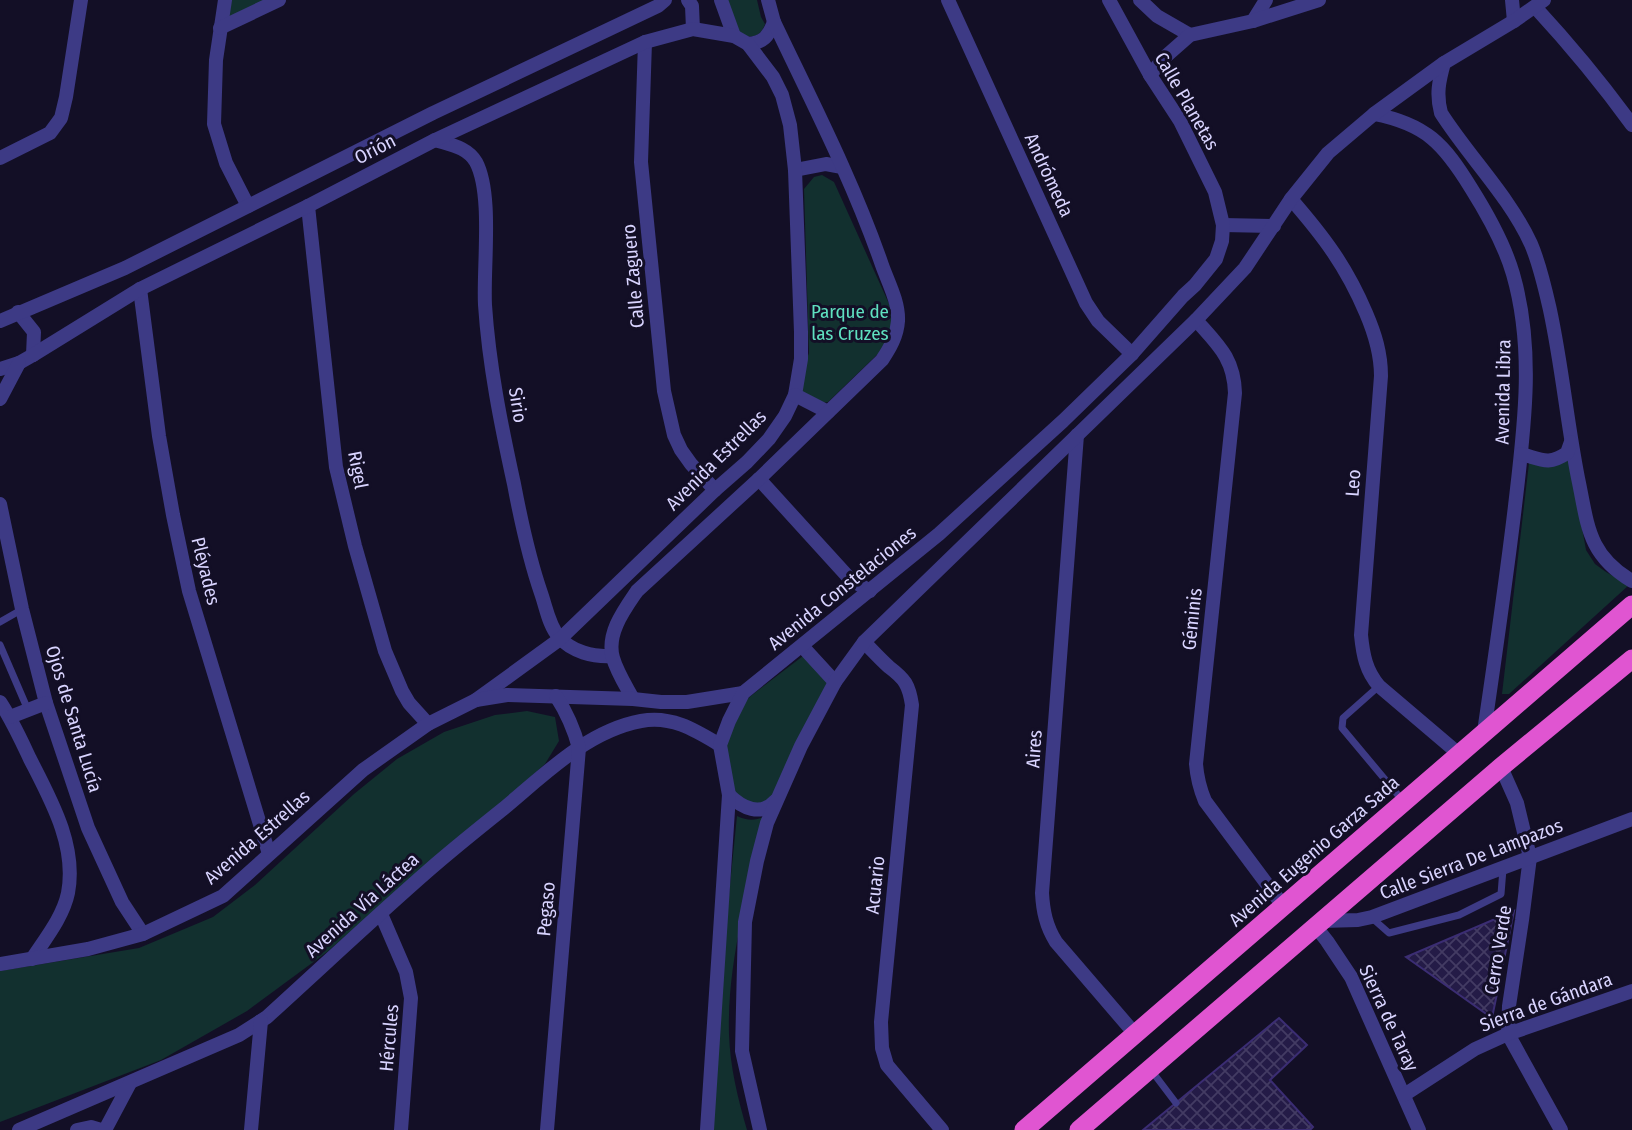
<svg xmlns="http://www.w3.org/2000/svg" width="1632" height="1130" font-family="'Fira Sans Condensed',sans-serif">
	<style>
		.green { fill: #12302f }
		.building { fill: url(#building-cross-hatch); stroke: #3b2d73; stroke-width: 2 }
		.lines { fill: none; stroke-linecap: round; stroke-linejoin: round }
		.service { stroke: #3d3a85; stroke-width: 7 }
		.minor { stroke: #3d3a85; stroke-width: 14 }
		.trunk { stroke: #e055d1; stroke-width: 19 }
		.labels { text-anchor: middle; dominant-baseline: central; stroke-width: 6; stroke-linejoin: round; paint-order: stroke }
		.street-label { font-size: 19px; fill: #d9d4ff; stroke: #130f26 }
		.park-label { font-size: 19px; fill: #5fe0c0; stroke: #130f26 }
	</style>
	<defs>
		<pattern id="building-cross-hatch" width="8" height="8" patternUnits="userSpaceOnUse" patternTransform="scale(1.75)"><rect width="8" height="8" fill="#241b47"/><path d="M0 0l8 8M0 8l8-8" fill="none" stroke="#433b63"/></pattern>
	</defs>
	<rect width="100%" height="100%" fill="#130f26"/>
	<!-- green -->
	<g class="green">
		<polygon points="224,0 279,0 220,28"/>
		<path d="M724,0H757L761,17L765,24C760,38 753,37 739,36Z"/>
		<path d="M822,175L834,182L890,306L893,322L884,348L828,402L822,403L803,395C799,380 804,368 809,353L804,189L814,177Z"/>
		<polygon points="1569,455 1586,550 1595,564 1606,572 1629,585 1509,694 1502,694 1529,463"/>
		<polygon points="803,656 823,674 828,686 771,799 763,804 737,800 724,751 743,703 752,695"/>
		<polygon points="527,711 555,717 559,741 545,764 508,797 439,854 327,952 247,1011 161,1060 0,1122 0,971 139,948 213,917 255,885 354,794 397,759 444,732 495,715"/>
		<path d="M737,816C748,821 755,821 766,816C749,886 727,962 729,1034C730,1067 738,1099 747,1130H705Z"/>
	</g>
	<!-- building -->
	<g class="building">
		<polygon points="1514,911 1492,1018 1406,957"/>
		<polygon points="1279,1018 1307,1045 1270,1080 1313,1127 1310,1130 1143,1130"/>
	</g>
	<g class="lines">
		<!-- service -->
		<g class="service">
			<polyline points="0,622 21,610"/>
			<polyline points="0,645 28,710"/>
			<polyline points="1379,686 1343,718 1342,728 1403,801"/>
			<polyline points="1372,918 1389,933 1459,915 1501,894 1503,869"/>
			<polyline points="1151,1070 1176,1103"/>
		</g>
		<!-- minor -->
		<g class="minor">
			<polyline points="225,0 216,60 214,124 226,163 248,206"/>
			<polyline points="688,0 692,6 693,29"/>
			<polyline points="721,0 734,36"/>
			<polyline points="948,0 1086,303 1098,321 1132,354"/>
			<polyline points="1140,0 1157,16 1190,35"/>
			<polyline points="1512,0 1514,21"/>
			<path d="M1535,7C1571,46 1601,82 1632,125"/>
			<polyline points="1253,21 1266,0"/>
			<polyline points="220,28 279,0"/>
			<polyline points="645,42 641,162 664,391 674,435 681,450 691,464 715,490"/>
			<path d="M748,44C764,42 768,37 774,22"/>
			<path d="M1444,63C1439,81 1436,94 1441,113C1469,157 1509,196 1531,244C1540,265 1545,288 1550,310C1562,366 1567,422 1578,478C1588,525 1587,554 1632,581"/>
			<polyline points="1150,75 1165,57 1190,35 1253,21 1319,0"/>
			<path d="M1374,114C1426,124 1444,144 1471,188C1488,215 1504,243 1513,274C1535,350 1524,429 1515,506C1506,582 1495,657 1484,732"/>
			<path d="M435,140C451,145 467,147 476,162C493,194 483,267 485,305C489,365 501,425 514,484C521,521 529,558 541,593C546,607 549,626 559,637C572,652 593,657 612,656"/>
			<polyline points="0,158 50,133 61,118 66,97 81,0"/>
			<polyline points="795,170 826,164 842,167"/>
			<path d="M1291,199C1324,237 1346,266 1366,313C1375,334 1381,353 1381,376L1361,635C1363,655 1366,671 1379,686L1459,754"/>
			<polyline points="308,206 336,467 355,546 385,651 402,691 409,703 428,724"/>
			<polyline points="1223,225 1274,226"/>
			<polyline points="140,289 159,436 173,515 189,591 269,854"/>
			<polyline points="18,312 34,332 33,355"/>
			<path d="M1196,320C1218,345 1234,358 1235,393L1196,764C1197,777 1200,789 1205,801L1284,907"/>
			<polyline points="0,321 125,268 433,113 658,6 665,0"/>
			<polyline points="0,369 19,363 33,355 140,289 308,206 435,140 645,42 693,29 734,36 748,44 773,77 782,95 790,125 795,170 801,332 801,359 795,395 785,416 769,439 747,462 715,490 560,639 476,700"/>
			<polyline points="795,395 828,412"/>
			<polyline points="0,399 19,363"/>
			<path d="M1077,435L1042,893C1043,911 1046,926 1056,942L1135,1034"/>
			<path d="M1521,454C1541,459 1548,466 1567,453L1571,442"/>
			<polyline points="759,479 850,579 870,591"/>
			<polyline points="0,504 22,609 46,703 88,828 122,902 143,934"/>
			<path d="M864,642C872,650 880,659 889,667C905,679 909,685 912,705L881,1022L882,1048L887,1065L942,1130"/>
			<polyline points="802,646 835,682"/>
			<path d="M633,699C626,686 617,672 613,658C606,634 624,610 637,591L759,479L882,360C890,348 897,336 898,321C899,302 888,282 882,265C853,181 812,102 774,22L768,0"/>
			<path d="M0,702C12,720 21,740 30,759C51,800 77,846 68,893C63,917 45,939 32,959"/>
			<polyline points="10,717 46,703"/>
			<polyline points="1501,767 1517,803 1530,857 1522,920 1509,1006 1508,1034 1561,1130"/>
			<path d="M729,795C742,808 761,817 775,801"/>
			<polyline points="381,914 406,972 411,998 401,1130"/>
			<polyline points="1322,921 1358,920 1372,917 1632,819"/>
			<polyline points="1316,927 1327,941 1351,977 1419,1130"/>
			<polyline points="0,964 88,949 143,934 223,896 363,770 428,724 476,700 507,695 633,699 661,702 687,702 743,693"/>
			<polyline points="1404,1095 1475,1049 1508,1034 1632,991"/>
			<path d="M19,1130L239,1035L267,1017C321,968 374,918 429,870C453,849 478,829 503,809C544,775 587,731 641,721C671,715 695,730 720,745"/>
			<polyline points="77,1130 91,1127 101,1130"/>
			<polyline points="105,1130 130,1083"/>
			<polyline points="251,1130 261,1021"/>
			<path d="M547,1130L579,748C574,729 567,713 556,696"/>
			<polyline points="707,1130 729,795 720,745 729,721 743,693 939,534 1063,421 1132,354 1183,296 1195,285 1216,259 1222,241 1223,225 1215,192 1180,121 1150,75 1109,0"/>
			<polyline points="760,1130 742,1051 745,922 757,861 767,823 801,746 835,682 864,642 1196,320 1245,268 1291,199 1328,153 1374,114 1444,63 1514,21 1544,0"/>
		</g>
		<!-- trunk -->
		<g class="trunk">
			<polyline points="1024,1130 1632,605"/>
			<polyline points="1079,1130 1501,767 1632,659"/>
		</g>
	</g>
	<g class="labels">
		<!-- street labels -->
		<g class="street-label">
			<text transform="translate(1187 101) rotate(60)">Calle Planetas</text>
			<text transform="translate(375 149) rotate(-27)">Orión</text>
			<text transform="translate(1049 175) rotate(65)">Andrómeda</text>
			<text transform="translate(633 276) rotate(-95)">Calle Zaguero</text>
			<text transform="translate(1503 392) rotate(-89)">Avenida Libra</text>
			<text transform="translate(518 405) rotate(81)">Sirio</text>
			<text transform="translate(716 460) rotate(-45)">Avenida Estrellas</text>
			<text transform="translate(358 470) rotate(79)">Rigel</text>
			<text transform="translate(1353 483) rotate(-86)">Leo</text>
			<text transform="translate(206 571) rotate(76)">Pléyades</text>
			<text transform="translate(842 588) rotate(-39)">Avenida Constelaciones</text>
			<text transform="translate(1192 619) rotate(-84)">Géminis</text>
			<text transform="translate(74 719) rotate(73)">Ojos de Santa Lucía</text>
			<text transform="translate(1034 749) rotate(-86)">Aires</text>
			<text transform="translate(257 837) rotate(-41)">Avenida Estrellas</text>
			<text transform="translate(1314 851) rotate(-41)">Avenida Eugenio Garza Sada</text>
			<text transform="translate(1471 859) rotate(-21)">Calle Sierra De Lampazos</text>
			<text transform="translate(875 885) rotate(-84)">Acuario</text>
			<text transform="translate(362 905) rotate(-42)">Avenida Vía Láctea</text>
			<text transform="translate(546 909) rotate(-85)">Pegaso</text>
			<text transform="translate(1498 950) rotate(-81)">Cerro Verde</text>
			<text transform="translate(1546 1002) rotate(-20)">Sierra de Gándara</text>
			<text transform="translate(1389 1018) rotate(65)">Sierra de Taray</text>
			<text transform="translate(389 1038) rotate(-85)">Hércules</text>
		</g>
		<!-- park labels -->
		<g class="park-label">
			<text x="850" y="311">Parque de<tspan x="850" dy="22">las Cruzes</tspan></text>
		</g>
	</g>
</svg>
